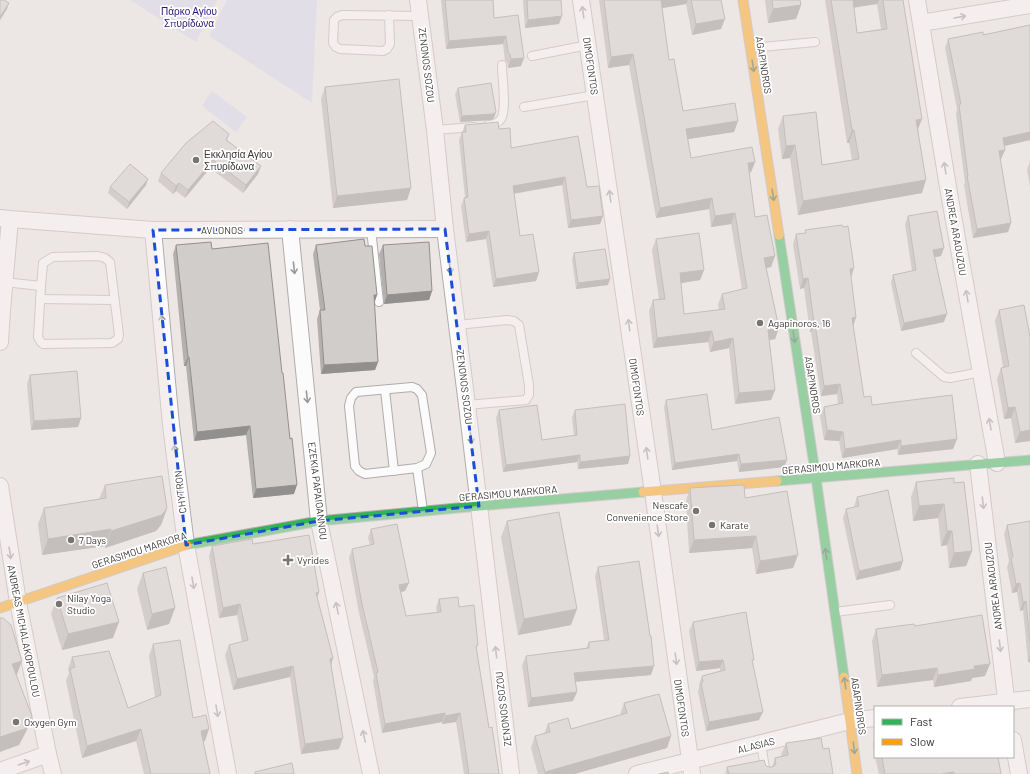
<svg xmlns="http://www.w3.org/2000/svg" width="1030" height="774" font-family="Barlow,sans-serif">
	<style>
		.green { fill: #d5d4ed }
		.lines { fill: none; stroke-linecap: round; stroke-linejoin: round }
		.lane-casing { stroke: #b1acab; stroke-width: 10 }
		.street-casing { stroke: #b1acab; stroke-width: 18 }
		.fast-casing { stroke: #b1acab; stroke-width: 11 }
		.slow-casing { stroke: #b1acab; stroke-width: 11 }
		.lane { stroke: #fcfbfb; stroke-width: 8 }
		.street { stroke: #fcfbfb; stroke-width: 16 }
		.fast { stroke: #30b455; stroke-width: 9 }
		.slow { stroke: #ff9f0a; stroke-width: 9 }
		.wall { fill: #b4b0af; fill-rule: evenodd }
		.shaded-wall { fill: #92908e }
		.building { fill: #d1cdcb; stroke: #92908e }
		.oneway { stroke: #9b9898 }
		.oneway2 { stroke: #366240 }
		.marked { fill: none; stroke: #1d4ed8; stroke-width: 3; stroke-dasharray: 8 5; stroke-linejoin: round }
		.poi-dot { fill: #787472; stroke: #fff; stroke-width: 1.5 }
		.labels { text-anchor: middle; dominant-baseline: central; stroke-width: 3.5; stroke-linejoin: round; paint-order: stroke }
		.park-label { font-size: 10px; fill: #291677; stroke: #fff }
		.street-label { font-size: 10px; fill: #3a3635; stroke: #fff }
		.poi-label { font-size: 10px; fill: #3a3635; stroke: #fff; text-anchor: start }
	</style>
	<rect width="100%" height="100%" fill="#ece6e4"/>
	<!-- green -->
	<g class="green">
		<polygon points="130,0 217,0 196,42"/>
		<polygon points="227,0 317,0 312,103 209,36"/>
		<polygon points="212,91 247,117 236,132 202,106"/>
	</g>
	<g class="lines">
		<!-- lane casing -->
		<g class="lane-casing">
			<g id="lane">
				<polyline points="389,15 390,44 387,49 383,51 340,49 336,47 333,43 334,20 337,17 342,15 420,16"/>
				<polyline points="751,48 815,42"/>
				<polyline points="532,56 588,45"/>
				<polyline points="524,107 595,95"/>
				<path d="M488,125C492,125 498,123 501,119C507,110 502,77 502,65"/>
				<polyline points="435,130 474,127"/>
				<polyline points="371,229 379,302"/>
				<polyline points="4,282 41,286 43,263 53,257 98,256 105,258 110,262 119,335 118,339 112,343 43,344 40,341 38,337 41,286"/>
				<polyline points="40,299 114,300"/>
				<polyline points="457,325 507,320 514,321 519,325 529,385 529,395 526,400 467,405"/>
				<polyline points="916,353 944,377 950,378 981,372"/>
				<polyline points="385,390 394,471"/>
				<polyline points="417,468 365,474 359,471 355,466 349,406 351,398 356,392 412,387 417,389 422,395 431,453 426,464 417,468 423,511"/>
				<polyline points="835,612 890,605"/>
				<polyline points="761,744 766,774"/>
			</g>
		</g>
		<!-- street casing -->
		<g class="street-casing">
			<g id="street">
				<polyline points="418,0 435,130 445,229 467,405 479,506 511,774"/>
				<polyline points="581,0 653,492 692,774"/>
				<polyline points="917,0 949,193 997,463"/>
				<polyline points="921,23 1030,5"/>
				<polyline points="0,218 10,219 153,230 445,229"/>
				<polyline points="290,229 319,521 371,774"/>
				<polyline points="153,230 171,425 186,545 228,774"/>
				<polyline points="0,342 2,310 10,219"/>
				<polyline points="978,464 1007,707"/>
				<polyline points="0,486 18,602 48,754 53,774"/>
				<polyline points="960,707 1030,699"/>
				<polyline points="1013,740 1019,774"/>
				<polyline points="0,771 48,754"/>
				<polyline points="637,774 850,721 875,718"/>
			</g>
		</g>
		<!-- fast casing -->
		<g class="fast-casing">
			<g id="fast">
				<polyline points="779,235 816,478 844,677"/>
				<polyline points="777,481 1030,460"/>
				<polyline points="187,545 319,521 479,506 643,492"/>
			</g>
		</g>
		<!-- slow casing -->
		<g class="slow-casing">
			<g id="slow">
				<polyline points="743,0 779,235"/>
				<polyline points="643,492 777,481"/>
				<polyline points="0,608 187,545"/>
				<polyline points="844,677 857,774"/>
			</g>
		</g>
		<!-- lane -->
		<use href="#lane" class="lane"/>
		<!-- street -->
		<use href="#street" class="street"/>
		<!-- fast -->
		<use href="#fast" class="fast"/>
		<!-- slow -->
		<use href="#slow" class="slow"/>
	</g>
	<!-- wall -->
	<g class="wall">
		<polygon points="441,0 493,0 494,18 524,58 521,66 508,68 507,62 505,61 503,44 446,49"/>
		<polygon points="523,0 561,0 559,24 525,28"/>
		<polygon points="599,0 721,0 721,29 692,35 686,4 662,8 669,60 683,111 738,121 734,132 688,139 691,158 755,162 751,172 749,173 755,217 775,256 771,267 766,268 779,328 775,339 769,340 775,390 771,400 735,404 729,348 710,352 708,342 653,348 649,311 653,300 659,299 652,250 656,239 704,270 700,280 681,283 684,314 719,310 718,304 722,294 742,289 731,224 711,227 709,209 656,218 629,65 608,68"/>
		<polygon points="765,0 800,0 801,5 796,19 768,23"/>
		<path d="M825,0H903L918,129L922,193L798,215L790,158L782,159L778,129L783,116L822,165L852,160L849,143H847ZM877,4L881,29L857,33L854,8Z"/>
		<polygon points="1030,25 1030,140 1004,146 1005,150 1001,159 1000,159 1011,223 1008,232 973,238 964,185 965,183 956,114 957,109 945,48 948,39 983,35"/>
		<polygon points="325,87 411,188 407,200 333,208 321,99"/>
		<polygon points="458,88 494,118 491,120 460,122 455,94"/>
		<polygon points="465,125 499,129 511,148 587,187 603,216 600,224 568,228 562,185 514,194 520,236 539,272 536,281 493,287 486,239 466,242 461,206 464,198 465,197 459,140"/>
		<polygon points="229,134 227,140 261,166 258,174 243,193 210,168 185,198 176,191 173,194 158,181 161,173"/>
		<polygon points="1030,161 1030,187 1027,170"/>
		<polygon points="146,185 127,209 108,193 110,187"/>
		<polygon points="908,216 941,256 935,257 944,322 901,331 891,283 893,275 912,271 905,224"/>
		<polygon points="805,230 851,278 856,317 853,325 864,397 872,405 957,439 953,449 898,455 897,449 842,458 839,441 824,440 820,416 824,407 838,404 837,394 821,396 811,332 810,332 804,288 800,289 793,244 796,234 805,233"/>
		<polygon points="176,245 212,249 294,494 253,498 246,435 194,441 186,366 184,366 173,254"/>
		<polygon points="316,245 365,246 377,295 374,304 378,362 375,370 321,374 317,319 320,310 313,254"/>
		<polygon points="383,245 432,291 429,300 384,304 379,254"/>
		<polygon points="574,253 608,285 576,289 572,259"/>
		<polygon points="999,310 1030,441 1015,443 1011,418 1004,419 997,379 1001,368 1003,367 995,321"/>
		<polygon points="30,375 81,418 78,427 31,430 27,384"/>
		<polygon points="666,400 712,430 787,460 784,467 739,472 737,461 672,470 664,407"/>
		<polygon points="499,410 542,440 574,436 572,417 575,410 630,456 628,464 578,469 577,462 503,472 496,418"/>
		<polygon points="916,482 954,483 972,551 966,566 949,568 947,545 941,546 938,518 913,521 911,497"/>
		<polygon points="105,485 167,509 161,525 156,531 105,548 105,546 42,555 38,524 44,508 99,499"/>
		<polygon points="690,488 745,498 793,568 756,574 752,548 689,553 686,501"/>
		<polygon points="857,497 903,561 900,570 856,580 843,518 846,509 854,507"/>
		<polygon points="507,521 571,625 518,635 501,537"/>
		<polygon points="1030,521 1030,662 1028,662 1023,610 1020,611 1017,592 1012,593 1007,567 1009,561 1004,534 1007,525"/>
		<polygon points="371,529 405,591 401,592 406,616 437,612 436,608 439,599 459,607 478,645 476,650 489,728 499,774 464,774 456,722 442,724 442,722 382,733 373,681 374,677 359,613 349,558 352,549 370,545 368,538"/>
		<polygon points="253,544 319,592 317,597 333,658 331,664 339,749 301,754 290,677 233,690 225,655 229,645 242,642 237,615 219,618 209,556 212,546"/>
		<polygon points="598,567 651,675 575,682 573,701 528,707 522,665 526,656 586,648 589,642 604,640 595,576"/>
		<polygon points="143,573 175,608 169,624 147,630 137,589"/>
		<polygon points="57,598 113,638 62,650 51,614"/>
		<polygon points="693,622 753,662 759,720 706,731 698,692 699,688 699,685 702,676 720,671 720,668 696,671 689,631"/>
		<polygon points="915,626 985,676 972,678 971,681 934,687 933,680 877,687 872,641 876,629"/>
		<polygon points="153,644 193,718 205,741 203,741 210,774 144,774 136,741 82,758 66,681 69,673 68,669 72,657 128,708 155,697 149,656"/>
		<polygon points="624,703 671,736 667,748 574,774 538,774 531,748 535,736 544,734 548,724 571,729 620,715"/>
		<polygon points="875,738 875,755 873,744"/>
		<polygon points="786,743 823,749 833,774 725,774 727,767 772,767 775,758 782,756 781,755"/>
		<polygon points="875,757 998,757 1001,774 879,774"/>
	</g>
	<!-- shaded-wall -->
	<g class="shaded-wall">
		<polygon points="660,0 688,0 686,4 657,9"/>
		<polygon points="850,0 879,0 877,4 847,8"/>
		<polygon points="9,3 7,9 0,20 0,17"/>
		<polygon points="801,5 796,19 768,23 773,9"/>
		<polygon points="562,16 559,24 525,28 528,20"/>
		<polygon points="725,19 721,29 692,35 696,24"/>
		<polygon points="506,36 503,44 446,49 449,41"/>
		<polygon points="633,54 629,65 608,68 611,57"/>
		<polygon points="524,58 521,66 508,68 511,59"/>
		<polygon points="496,112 494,118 491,120 460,122 462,116"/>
		<polygon points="922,119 917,132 916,120"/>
		<polygon points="738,121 734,132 682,140 686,129"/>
		<polygon points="852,130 854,130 849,143 847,143"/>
		<polygon points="1030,132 1030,140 1000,147 1003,138"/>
		<polygon points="795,145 790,158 782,159 786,146"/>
		<polygon points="1005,150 1001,159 996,159 999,151"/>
		<polygon points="213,160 210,168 185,198 188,190"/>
		<polygon points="755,162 751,172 744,174 748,163"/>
		<polygon points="261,166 258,174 243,193 246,185"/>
		<polygon points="565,177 562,185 510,194 513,186"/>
		<polygon points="148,179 146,185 127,209 129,202"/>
		<polygon points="926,180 922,193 798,215 803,201"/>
		<polygon points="179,183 176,191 173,194 176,186"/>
		<polygon points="411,188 407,200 333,208 337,196"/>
		<polygon points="712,198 709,209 656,218 660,208"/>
		<polygon points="735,213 731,224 711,227 715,216"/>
		<polygon points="603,216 600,224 568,228 571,220"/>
		<polygon points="1011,223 1008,232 973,238 977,229"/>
		<polygon points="489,231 486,239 466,242 469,234"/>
		<polygon points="944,248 941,256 930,258 933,250"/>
		<polygon points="775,256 771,267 760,269 764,258"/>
		<polygon points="854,268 851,278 850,269"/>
		<polygon points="704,270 700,280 676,284 680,273"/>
		<polygon points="539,272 536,281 493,287 496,279"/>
		<polygon points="808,278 804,288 800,289 803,279"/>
		<polygon points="610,279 608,285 576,289 578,283"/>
		<polygon points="432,291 429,300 384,304 387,295"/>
		<polygon points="374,295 377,295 374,304"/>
		<polygon points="947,314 944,322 901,331 904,323"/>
		<polygon points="856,317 853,327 852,318"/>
		<polygon points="814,323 815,323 811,332 810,332"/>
		<polygon points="779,328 775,339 764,341 768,330"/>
		<polygon points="712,331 708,342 653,348 657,338"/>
		<polygon points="733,338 729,348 710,352 714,342"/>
		<polygon points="188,357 189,357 186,366 184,366"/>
		<polygon points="378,362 375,370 321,374 324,365"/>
		<polygon points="840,384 837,394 821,396 824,386"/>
		<polygon points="775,390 771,400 735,404 739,393"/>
		<polygon points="1015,407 1011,418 1004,419 1008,408"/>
		<polygon points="81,418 78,427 31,430 34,421"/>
		<polygon points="250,426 246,435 194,441 197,432"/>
		<polygon points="827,430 843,432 839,441 824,440"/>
		<polygon points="1030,430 1030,441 1015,443 1020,432"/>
		<polygon points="957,439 953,449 898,455 901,446"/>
		<polygon points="901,440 897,449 842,458 845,449"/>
		<polygon points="739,454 737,461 672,470 675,463"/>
		<polygon points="580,455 577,462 503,472 506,465"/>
		<polygon points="630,456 628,464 578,469 580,462"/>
		<polygon points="787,460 784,467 739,472 741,464"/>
		<polygon points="297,485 294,494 253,498 256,489"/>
		<polygon points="944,504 938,518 913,521 919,506"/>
		<polygon points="167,508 161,525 156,531 105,548 111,531"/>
		<polygon points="111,529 105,546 42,555 48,539"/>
		<polygon points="947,531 952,531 947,545 941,546"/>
		<polygon points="756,536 752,548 689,553 694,540"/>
		<polygon points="972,551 966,566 949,568 954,553"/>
		<polygon points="798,555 793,568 756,574 760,561"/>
		<polygon points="903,561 900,570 856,580 859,571"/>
		<polygon points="409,583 405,591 396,593 399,585"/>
		<polygon points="1020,583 1017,592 1012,593 1016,584"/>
		<polygon points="319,592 315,603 316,593"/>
		<polygon points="1026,601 1023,610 1020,611 1023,602"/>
		<polygon points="240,604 237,615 219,618 223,608"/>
		<polygon points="175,608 169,624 147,630 152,614"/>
		<polygon points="577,609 571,625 518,635 524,619"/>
		<polygon points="119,622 113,638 62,650 68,634"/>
		<polygon points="1030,655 1030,662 1028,662"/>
		<polygon points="333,658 330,669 330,659"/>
		<polygon points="723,660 720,668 696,671 699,662"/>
		<polygon points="22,661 16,677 12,664"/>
		<polygon points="990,664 985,676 972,678 971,681 934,687 938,675 974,666"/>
		<polygon points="293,666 290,677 233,690 237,679"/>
		<polygon points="654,666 651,675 571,682 574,673"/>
		<polygon points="937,668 933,680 877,687 882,675"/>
		<polygon points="577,692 573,701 528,707 531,698"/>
		<polygon points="763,712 759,720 706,731 709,722"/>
		<polygon points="445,713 442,722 382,733 385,724"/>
		<polygon points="460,713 456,722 442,724 445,716"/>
		<polygon points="32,716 26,732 19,745 0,752 0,737"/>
		<polygon points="141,729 136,741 82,758 87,746"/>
		<polygon points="209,729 205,741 196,743 201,731"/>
		<polygon points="671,736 667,748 574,774 544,774 545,772"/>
		<polygon points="343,738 339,749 301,754 305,744"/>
		<polygon points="954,772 953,774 941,774"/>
	</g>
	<!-- building -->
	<g class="building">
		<polygon points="0,0 4,0 9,3 0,17"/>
		<polygon points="445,0 493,0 494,18 518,15 524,58 511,59 510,54 508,52 506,36 449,41"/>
		<polygon points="527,0 561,0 562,16 528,20"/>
		<polygon points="604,0 661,0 669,60 674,59 683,111 735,103 738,121 686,129 691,158 752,147 755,162 748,163 755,217 767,215 775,256 764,258 779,328 768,330 775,390 739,393 733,338 714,342 712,331 657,338 653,300 665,299 656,239 699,233 704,270 680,273 684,314 725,309 722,294 747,288 735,213 715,216 712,198 660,208 633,54 611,57"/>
		<polygon points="691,0 721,0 725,19 696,24"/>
		<polygon points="772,0 800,0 801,5 773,9"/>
		<polygon points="831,0 853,0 857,33 887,29 883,0 903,0 922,119 916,120 926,180 803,201 795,145 786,146 783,116 816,112 822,165 859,159 854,130 852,130"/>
		<polygon points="1030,25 1030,132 1003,138 1005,150 999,151 1011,223 977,229 967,176 968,176 959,105 961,104 948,39 983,32 983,35"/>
		<polygon points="399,79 411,188 337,196 325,87"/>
		<polygon points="491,83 496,112 493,114 462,116 458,88"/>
		<polygon points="213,121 229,134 226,140 261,166 246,185 213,160 188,190 179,183 176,186 161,173 186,143"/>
		<polygon points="498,122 499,129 510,128 511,148 578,136 587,187 599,186 603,216 571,220 565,177 513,186 520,236 533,234 539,272 496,279 489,231 469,234 464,198 468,197 462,132 466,132 465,125"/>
		<polygon points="130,164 148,179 129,202 110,187"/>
		<polygon points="937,211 944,248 933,250 947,314 904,323 893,275 916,270 908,216"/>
		<polygon points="842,225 843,227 848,226 854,268 850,269 856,317 852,318 864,397 871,396 872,405 952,395 957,439 901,446 901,440 845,449 843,432 827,430 824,407 843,403 840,384 824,386 815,323 814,323 808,278 803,279 796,234 806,233 805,230"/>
		<polygon points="364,239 365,246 372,246 377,295 374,295 378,362 324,365 320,310 325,310 316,245"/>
		<polygon points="211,242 212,249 268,243 282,373 283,373 290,439 292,438 297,485 256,489 250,426 197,432 189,357 188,357 176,245"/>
		<polygon points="429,242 432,291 387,295 383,245"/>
		<polygon points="605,249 610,279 578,283 574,253"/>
		<polygon points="1024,305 1030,337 1030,430 1020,432 1015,407 1008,408 1001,368 1009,366 999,310"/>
		<polygon points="77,371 81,418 34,421 30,375"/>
		<polygon points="707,394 712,430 779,417 787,460 741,464 739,454 675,463 666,400"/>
		<polygon points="625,404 630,456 580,462 580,455 506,465 499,410 537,405 542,440 577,435 575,410"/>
		<polygon points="162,476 167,508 162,515 111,531 111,529 48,539 44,508 106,498 105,485"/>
		<polygon points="954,478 954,483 964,482 972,551 954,553 952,531 947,531 944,504 919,506 916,482"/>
		<polygon points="744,485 745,498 787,491 798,555 760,561 756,536 694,540 690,488"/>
		<polygon points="888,490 903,561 859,571 846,509 859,506 857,497"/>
		<polygon points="559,512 577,609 524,619 507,521"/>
		<polygon points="1030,521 1030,642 1026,601 1023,602 1020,583 1016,584 1011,558 1013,557 1007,525"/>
		<polygon points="397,524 409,583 399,585 406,616 441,612 439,599 458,597 459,607 474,605 478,645 476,646 489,728 492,727 499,774 469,774 460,713 445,716 445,713 385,724 376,673 378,672 362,604 352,549 374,544 371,529"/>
		<polygon points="309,535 319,592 316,593 333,658 330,659 343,738 305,744 293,666 237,679 229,645 248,640 240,604 223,608 212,546 252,539 253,544"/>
		<polygon points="639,561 650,636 651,636 654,666 574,673 577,692 531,698 526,656 589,648 589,642 609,640 598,567"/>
		<polygon points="166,567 175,608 152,614 143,573"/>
		<polygon points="107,583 119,622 68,634 57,598"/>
		<polygon points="746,612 754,660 752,660 763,712 709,722 701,683 703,682 702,676 725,670 723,660 699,662 693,622"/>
		<polygon points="982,615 990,664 974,666 975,669 938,675 937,668 882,675 876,629 914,624 915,626"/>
		<polygon points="0,618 3,618 11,625 22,661 12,664 32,716 25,729 0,737"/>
		<polygon points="180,640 193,718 206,715 209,729 201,731 210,774 151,774 141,729 87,746 70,669 75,667 72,657 109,651 128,708 161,695 153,644"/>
		<polygon points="659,694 671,736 545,772 535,736 550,732 548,724 568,718 571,729 627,713 624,703"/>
		<polygon points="821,738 823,749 829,748 833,774 729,774 727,767 764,760 766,766 769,767 772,767 774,766 776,764 775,758 788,755 786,743"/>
		<polygon points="882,757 998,757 1001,774 954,774 954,772 941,774 885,774"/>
		<polygon points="292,763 294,774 255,774 255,772"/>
		<polygon points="668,772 669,774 659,774"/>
	</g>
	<!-- one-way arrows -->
	<defs><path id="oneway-shaft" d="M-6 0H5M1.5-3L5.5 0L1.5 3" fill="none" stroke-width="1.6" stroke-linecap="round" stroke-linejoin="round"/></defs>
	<g class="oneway">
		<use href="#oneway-shaft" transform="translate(583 12) rotate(-98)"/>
		<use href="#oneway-shaft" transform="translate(960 17) rotate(-10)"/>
		<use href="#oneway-shaft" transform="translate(945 168) rotate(-99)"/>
		<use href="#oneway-shaft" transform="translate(610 196) rotate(-98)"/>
		<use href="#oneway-shaft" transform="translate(294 268) rotate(84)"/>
		<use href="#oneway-shaft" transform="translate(450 268) rotate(83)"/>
		<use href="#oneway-shaft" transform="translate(967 296) rotate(-100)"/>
		<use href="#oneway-shaft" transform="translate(162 321) rotate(-95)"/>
		<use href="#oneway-shaft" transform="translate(629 325) rotate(-98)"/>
		<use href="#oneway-shaft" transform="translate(307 397) rotate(84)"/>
		<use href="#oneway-shaft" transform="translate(990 424) rotate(-100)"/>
		<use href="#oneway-shaft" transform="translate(471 438) rotate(84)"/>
		<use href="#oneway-shaft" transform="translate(175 451) rotate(-97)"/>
		<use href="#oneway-shaft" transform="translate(647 453) rotate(-98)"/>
		<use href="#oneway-shaft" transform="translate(983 503) rotate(83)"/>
		<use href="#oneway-shaft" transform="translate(658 531) rotate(82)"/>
		<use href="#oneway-shaft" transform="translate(10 553) rotate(81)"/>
		<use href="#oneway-shaft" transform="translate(193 583) rotate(80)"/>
		<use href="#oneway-shaft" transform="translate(337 608) rotate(-102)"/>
		<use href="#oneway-shaft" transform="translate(1000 646) rotate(83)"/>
		<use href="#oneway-shaft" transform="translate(496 652) rotate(-97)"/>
		<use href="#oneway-shaft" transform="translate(676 659) rotate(82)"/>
		<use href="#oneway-shaft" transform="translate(217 711) rotate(80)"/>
		<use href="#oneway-shaft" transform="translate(364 736) rotate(-102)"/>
		<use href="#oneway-shaft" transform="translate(24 763) rotate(-19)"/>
	</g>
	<g class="oneway2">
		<use href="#oneway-shaft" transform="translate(753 66) rotate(81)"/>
		<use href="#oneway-shaft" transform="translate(773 195) rotate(81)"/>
		<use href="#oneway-shaft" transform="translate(794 337) rotate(81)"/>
		<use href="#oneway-shaft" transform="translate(826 554) rotate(-98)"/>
		<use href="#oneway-shaft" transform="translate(845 683) rotate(-98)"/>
		<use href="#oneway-shaft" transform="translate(854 748) rotate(83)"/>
	</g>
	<!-- marked area -->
	<path d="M0 0H1030V774H0ZM445,229L479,506L319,521L186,545L153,230Z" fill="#ece6e4" fill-opacity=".55" fill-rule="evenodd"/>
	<path class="marked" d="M445,229L479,506L319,521L186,545L153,230Z"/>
	<!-- markers -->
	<g class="poi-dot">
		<circle cx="196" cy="160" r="4"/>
		<circle cx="760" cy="323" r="4"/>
		<circle cx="696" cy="511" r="4"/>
		<circle cx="712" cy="525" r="4"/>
		<circle cx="71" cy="540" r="4"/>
		<path d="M286 554h4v4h4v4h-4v4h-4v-4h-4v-4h4z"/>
		<circle cx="59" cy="604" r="4"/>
		<circle cx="16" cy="722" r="4"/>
	</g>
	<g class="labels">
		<!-- park labels -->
		<g class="park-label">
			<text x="189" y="11">Πάρκο Αγίου<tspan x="189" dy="12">Σπυρίδωνα</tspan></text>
		</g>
		<!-- street labels -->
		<g class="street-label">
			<text transform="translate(427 65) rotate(83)">ZENONOS SOZOU</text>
			<text transform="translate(764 65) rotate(81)">AGAPINOROS</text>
			<text transform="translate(591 66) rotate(82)">DIMOFONTOS</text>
			<text x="222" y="230">AVLONOS</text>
			<text transform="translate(956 232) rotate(80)">ANDREA ARAOUZOU</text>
			<text transform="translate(813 385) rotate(81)">AGAPINOROS</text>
			<text transform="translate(465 387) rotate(83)">ZENONOS SOZOU</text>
			<text transform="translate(637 387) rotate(82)">DIMOFONTOS</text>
			<text transform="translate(831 466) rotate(-5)">GERASIMOU MARKORA</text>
			<text transform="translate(318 491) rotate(83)">EZEKIA PAPAIOANNOU</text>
			<text transform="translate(180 492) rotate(-97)">CHYTRON</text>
			<text transform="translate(508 493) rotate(-5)">GERASIMOU MARKORA</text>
			<text transform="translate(139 550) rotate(-18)">GERASIMOU MARKORA</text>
			<text transform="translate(993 586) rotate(-97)">ANDREA ARAOUZOU</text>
			<text transform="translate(24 631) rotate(79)">ANDREAS MICHALAKOPOULOU</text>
			<text transform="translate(859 706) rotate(82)">AGAPINOROS</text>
			<text transform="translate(682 708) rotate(82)">DIMOFONTOS</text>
			<text transform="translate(503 709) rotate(-97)">ZENONOS SOZOU</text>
			<text transform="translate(756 745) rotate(-14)">ALASIAS</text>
		</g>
		<!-- poi labels -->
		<g class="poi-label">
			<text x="204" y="154">Εκκλησία Αγίου<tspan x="204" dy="12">Σπυρίδωνα</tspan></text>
			<text x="768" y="323">Agapinoros, 16</text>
			<text x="688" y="505" text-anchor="end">Nescafe<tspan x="688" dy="12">Convenience Store</tspan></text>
			<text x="720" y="525">Karate</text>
			<text x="79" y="540">7 Days</text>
			<text x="297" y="560">Vyrides</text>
			<text x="67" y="598">Nilay Yoga<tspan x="67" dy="12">Studio</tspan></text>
			<text x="24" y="722">Oxygen Gym</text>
		</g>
	</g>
	<!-- legend -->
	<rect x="874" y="706" width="140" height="52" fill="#ffffff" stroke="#b0afae"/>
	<rect x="882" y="719" width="20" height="6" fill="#30b455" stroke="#b0afae"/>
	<text x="910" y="726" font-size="12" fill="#3a3635">Fast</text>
	<rect x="882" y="739" width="20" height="6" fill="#ff9f0a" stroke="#b0afae"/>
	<text x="910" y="746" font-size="12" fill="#3a3635">Slow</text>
</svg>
